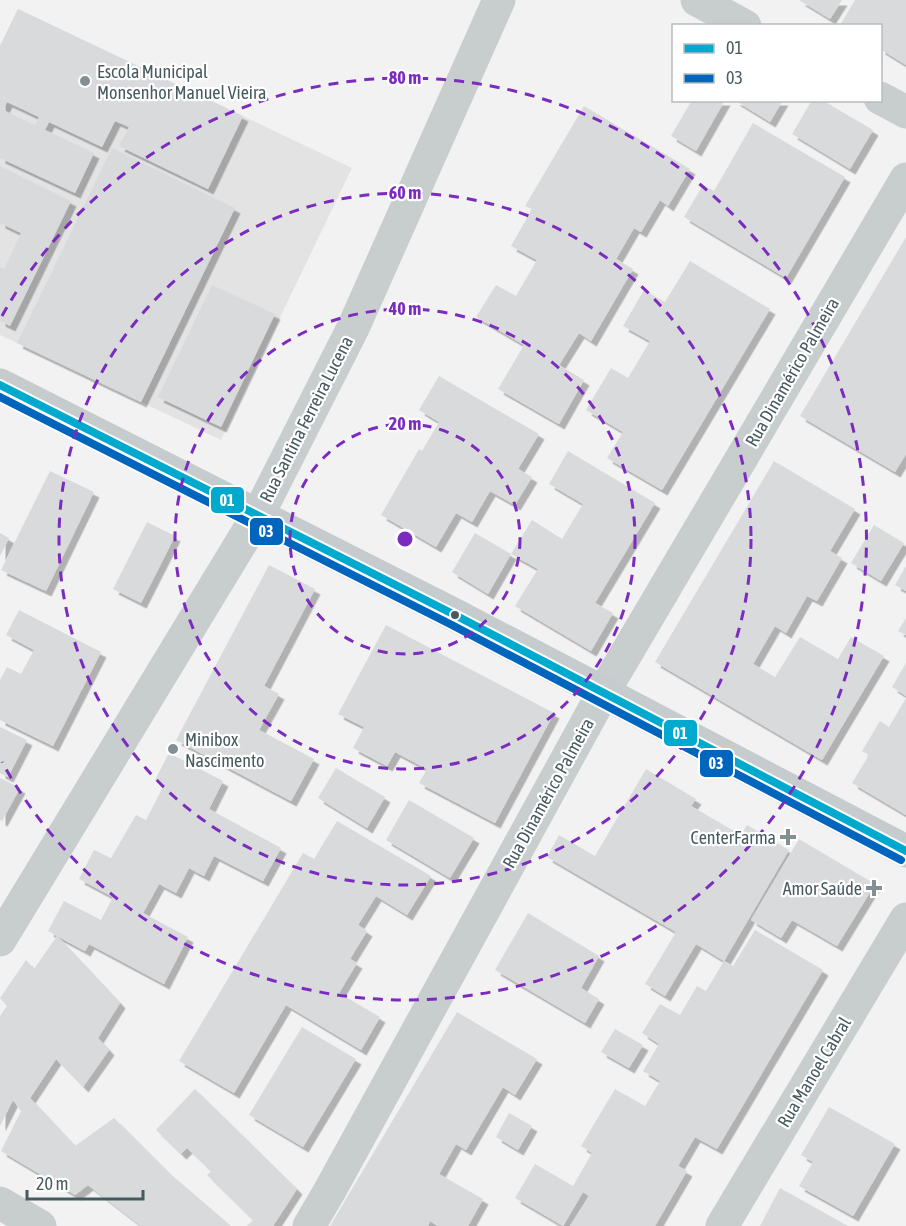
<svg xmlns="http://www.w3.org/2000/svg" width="906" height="1226" font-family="'Asap Condensed',sans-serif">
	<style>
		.education { fill: #e4e3e4 }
		.building { fill: #d9dadb; fill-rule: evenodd; filter: url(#shadow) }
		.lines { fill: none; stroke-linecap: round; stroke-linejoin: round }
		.street { stroke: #c8cdce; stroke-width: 33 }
		.primary { stroke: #c6ccce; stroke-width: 33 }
		.bus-1-casing { stroke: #fff; stroke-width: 12 }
		.bus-2-casing { stroke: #fff; stroke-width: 12 }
		.bus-1 { stroke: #00a9ce; stroke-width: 8 }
		.bus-2 { stroke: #0065bd; stroke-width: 8 }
		.ring { fill: none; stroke: #7b2cbf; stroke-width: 3; stroke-dasharray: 10 8 }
		.poi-dot { fill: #838f93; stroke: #fff; stroke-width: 2 }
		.bus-dot { fill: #475a60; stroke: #fff; stroke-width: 2 }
		.labels { text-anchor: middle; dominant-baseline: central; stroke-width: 4.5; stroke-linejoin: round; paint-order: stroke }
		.poi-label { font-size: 18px; fill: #475a60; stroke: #fff; text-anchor: start }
		.street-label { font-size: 18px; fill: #475a60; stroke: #fff }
		.centre { fill: #7b2cbf; stroke: #fff; stroke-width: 3 }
		.ring-label { font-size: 18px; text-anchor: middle; font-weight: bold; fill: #7b2cbf; stroke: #fff; stroke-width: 4.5; stroke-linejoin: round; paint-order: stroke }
		.line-badge { stroke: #fff; stroke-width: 2 }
		.badge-label { font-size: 16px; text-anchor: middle; font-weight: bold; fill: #fff }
	</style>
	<defs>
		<filter id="shadow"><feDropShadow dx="5.5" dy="5.5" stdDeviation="0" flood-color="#0004"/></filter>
	</defs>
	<rect width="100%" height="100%" fill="#f3f2f2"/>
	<!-- education -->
	<polygon class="education" points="18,9 352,168 221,440 0,335 0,46"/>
	<!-- building -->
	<g class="building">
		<polygon points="799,0 842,0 830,19"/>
		<polygon points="855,0 906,0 906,65 880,49 880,26 840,25"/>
		<path d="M18,9L243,116L208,189L119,146L129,127L115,121L102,147L49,122L45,130L94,153L75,193L0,158V46ZM7,102L39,117L35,125L3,110Z"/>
		<polygon points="692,100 725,100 696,151 671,136"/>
		<polygon points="734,100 783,100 770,122"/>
		<polygon points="812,100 822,100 873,130 850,169 792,134"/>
		<polygon points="584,106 690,169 668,206 660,200 641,232 634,228 616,259 633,269 591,341 579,333 559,365 584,380 559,424 498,389 524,345 476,317 496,285 516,296 537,260 511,246 532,209 525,206"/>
		<polygon points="753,123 845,177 786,278 684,217 703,185 714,191"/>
		<polygon points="112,148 235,208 141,402 17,343"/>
		<polygon points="0,166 71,201 10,326 0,321 0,267 4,269 21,233 0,223"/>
		<polygon points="906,237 906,454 895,472 800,416"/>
		<polygon points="690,261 770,309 662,490 607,458 623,432 586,410 611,368 628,378 650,341 623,326 644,290 665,302"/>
		<polygon points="212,285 275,314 221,427 158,397"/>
		<polygon points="439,376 539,434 518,469 532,477 515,505 490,491 472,522 456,513 436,547 381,515 419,449 422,451 439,422 419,410"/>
		<polygon points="568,451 655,503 595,603 613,613 591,651 515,606 538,569 511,554 532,520 562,539 583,504 549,484"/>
		<polygon points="774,461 855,509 830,551 842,558 817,601 807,596 786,633 775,626 753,664 775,677 800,637 838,659 851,637 884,656 822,760 655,662"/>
		<polygon points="50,471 94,492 46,591 1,570"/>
		<polygon points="147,522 175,536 141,603 113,589"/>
		<polygon points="874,525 904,543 881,581 851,563"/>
		<polygon points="0,533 9,538 0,556"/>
		<polygon points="475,533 511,554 488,594 452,572"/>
		<polygon points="269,565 315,589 264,686 279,694 259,730 314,759 291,801 176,740"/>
		<polygon points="906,566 906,591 895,585"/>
		<polygon points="19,610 101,652 53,746 0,720 0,680 7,667 21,674 34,650 6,635"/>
		<polygon points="906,618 906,635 898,631"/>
		<polygon points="386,625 554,713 495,823 419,783 427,769 395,752 387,766 353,748 364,727 338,714"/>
		<polygon points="906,663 906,696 892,687"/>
		<polygon points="906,698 906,815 852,783 869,755 862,751 880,721 889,727"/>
		<polygon points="0,727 27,740 8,777 0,773"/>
		<polygon points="169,753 223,781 209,809 281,848 263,881 214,856 204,876 189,868 176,893 159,884 143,913 188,937 164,984 89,944 85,951 57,936 120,1003 98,1038 109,1050 83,1087 56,1059 30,1098 75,1146 114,1118 167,1171 231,1226 141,1226 88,1185 75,1195 1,1151 21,1111 13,1100 0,1126 0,1016 7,1006 0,998 26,960 34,969 57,936 48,931 64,901 101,920 113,897 79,879 94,850 111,858 136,815 146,820 164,785 155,780"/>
		<polygon points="336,768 385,797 367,828 318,798"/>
		<polygon points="646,769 696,799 691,806 741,835 747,825 789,850 724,961 696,944 665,996 645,984 676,932 547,857 559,835 595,856"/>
		<polygon points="0,778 20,788 2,821 0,820"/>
		<polygon points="409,800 474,838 450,878 386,840"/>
		<polygon points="337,821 431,876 407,915 376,896 358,925 367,931 350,959 357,963 339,993 380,1017 361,1050 286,1005 234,1093 179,1061 303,853 314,859"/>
		<polygon points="799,839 875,884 837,946 792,920 781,938 751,920"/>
		<polygon points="528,913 599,956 581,988 599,999 585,1023 495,970"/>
		<polygon points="755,930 823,970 717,1149 695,1137 678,1166 687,1171 655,1226 570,1226 589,1196 583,1192 563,1226 515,1198 535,1164 573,1186 592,1153 581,1146 615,1089 645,1106 660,1081 643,1071 659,1044 642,1033 660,1004 680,1015 697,986 706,991 724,961 733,966"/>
		<polygon points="457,1012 537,1059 515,1095 503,1087 466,1150 456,1144 439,1174 483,1199 468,1226 438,1226 430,1221 428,1226 330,1226"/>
		<polygon points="302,1027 356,1059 303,1147 249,1115"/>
		<polygon points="615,1029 643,1045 629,1068 601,1052"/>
		<polygon points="195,1089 297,1189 273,1226 247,1226 253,1220 207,1175 211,1171 187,1148 181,1154 156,1130"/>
		<polygon points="829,1107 895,1144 853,1216 799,1186 813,1162 801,1155"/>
		<polygon points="509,1113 532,1126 518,1150 496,1137"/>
		<polygon points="780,1188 848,1226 760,1226"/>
	</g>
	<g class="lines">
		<!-- street -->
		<g class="street">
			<polyline points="697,0 745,26"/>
			<polyline points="880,98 906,112"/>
			<polyline points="0,940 258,515 353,328 499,0"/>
			<polyline points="0,1203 40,1226"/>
			<polyline points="309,1226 329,1192 603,693 906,179"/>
			<polyline points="722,1226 906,919"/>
		</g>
		<!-- primary -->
		<polyline class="primary" points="0,385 455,615 906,851"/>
		<!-- bus-1 casing -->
		<g class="bus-1-casing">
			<polyline id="bus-1" points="0,385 455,615 906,851"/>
		</g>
		<!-- bus-2 casing -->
		<g class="bus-2-casing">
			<polyline id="bus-2" points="0,397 450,624 901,860"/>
		</g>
		<!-- bus-1 -->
		<use href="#bus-1" class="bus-1"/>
		<!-- bus-2 -->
		<use href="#bus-2" class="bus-2"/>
	</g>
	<!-- distance rings -->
	<g class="ring">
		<circle cx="405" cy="539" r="115"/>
		<circle cx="405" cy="539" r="230"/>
		<circle cx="405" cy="539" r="346"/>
		<path d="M2 316A461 461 0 1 1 2 762"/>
	</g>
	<!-- markers -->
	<g class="poi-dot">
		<circle cx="85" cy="81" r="6"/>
		<circle cx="173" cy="749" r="6"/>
		<path d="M785 828h6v6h6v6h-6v6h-6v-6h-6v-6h6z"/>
		<path d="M871 879h6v6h6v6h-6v6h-6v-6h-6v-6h6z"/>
	</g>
	<circle class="bus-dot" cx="455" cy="615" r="5"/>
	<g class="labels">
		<!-- poi labels -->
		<g class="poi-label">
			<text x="97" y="71">Escola Municipal<tspan x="97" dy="21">Monsenhor Manuel Vieira</tspan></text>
			<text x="185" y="739">Minibox<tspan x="185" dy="21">Nascimento</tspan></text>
			<text x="776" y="837" text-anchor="end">CenterFarma</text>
			<text x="862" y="888" text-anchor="end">Amor Saúde</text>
		</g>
		<!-- street labels -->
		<g class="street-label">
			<text transform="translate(792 372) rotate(-60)">Rua Dinamérico Palmeira</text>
			<text transform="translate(306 419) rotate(-63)">Rua Santina Ferreira Lucena</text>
			<text transform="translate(548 793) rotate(-61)">Rua Dinamérico Palmeira</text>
			<text transform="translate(814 1072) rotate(-59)">Rua Manoel Cabral</text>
		</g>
	</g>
	<circle cx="405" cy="539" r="9" class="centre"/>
	<g class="ring-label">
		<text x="405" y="84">80 m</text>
		<text x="405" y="199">60 m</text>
		<text x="405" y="315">40 m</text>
		<text x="405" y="430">20 m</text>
	</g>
	<g class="line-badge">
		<rect x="210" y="486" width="35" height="28" rx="6" fill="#00a9ce"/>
		<rect x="249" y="517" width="35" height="29" rx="6" fill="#0065bd"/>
		<rect x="663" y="719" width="35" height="28" rx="6" fill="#00a9ce"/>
		<rect x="699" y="749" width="35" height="29" rx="6" fill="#0065bd"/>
	</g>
	<g class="badge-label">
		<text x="227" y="506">01</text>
		<text x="266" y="537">03</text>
		<text x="680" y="739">01</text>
		<text x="716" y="769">03</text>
	</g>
	<!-- legend -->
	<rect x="672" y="24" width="210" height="78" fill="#ffffff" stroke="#b5bdbf" stroke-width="1.5"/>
	<rect x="684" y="44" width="30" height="9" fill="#00a9ce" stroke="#b5bdbf" stroke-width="1.5"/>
	<text x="726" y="54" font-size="18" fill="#475a60">01</text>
	<rect x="684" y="74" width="30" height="9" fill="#0065bd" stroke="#b5bdbf" stroke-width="1.5"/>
	<text x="726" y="84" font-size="18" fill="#475a60">03</text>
	<!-- scale -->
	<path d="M27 1190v9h116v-9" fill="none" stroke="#475a60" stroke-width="3"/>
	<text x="36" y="1190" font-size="18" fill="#475a60" stroke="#ffffff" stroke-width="4.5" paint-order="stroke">20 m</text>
</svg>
